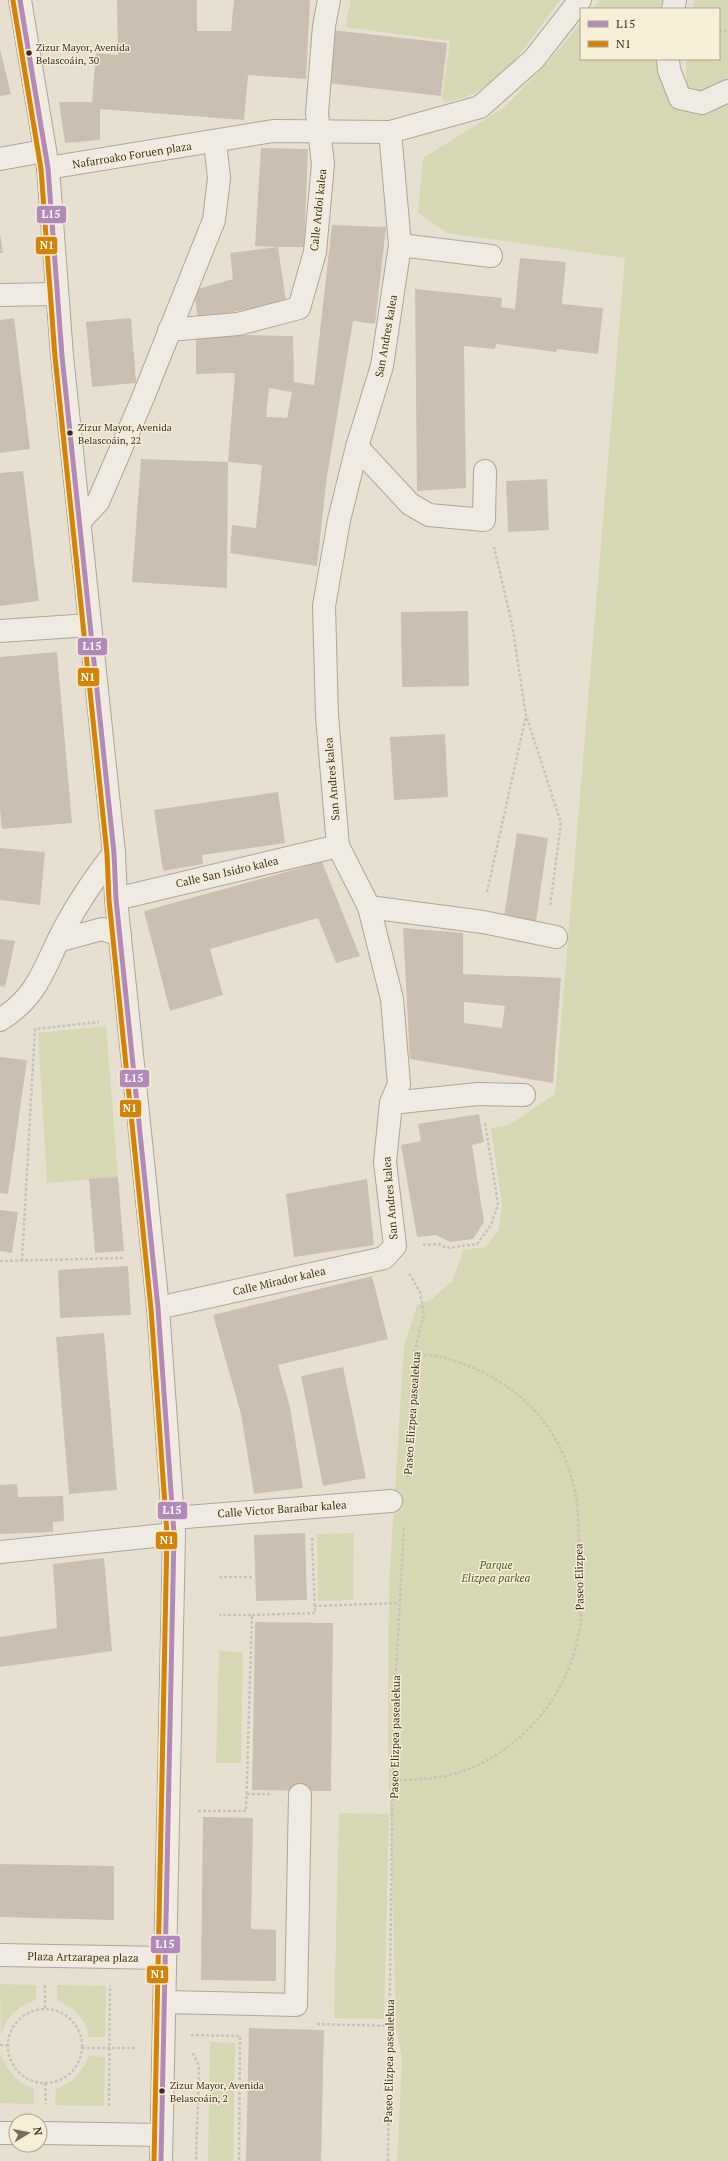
<svg xmlns="http://www.w3.org/2000/svg" width="728" height="2161" font-family="'PT Serif',serif">
	<style>
		.green { fill: #d6d7b3 }
		.building { fill: #cbbfb2; fill-rule: evenodd }
		.lines { fill: none; stroke-linecap: round; stroke-linejoin: round }
		.pedestrian-casing { stroke: #ada599; stroke-width: 24 }
		.minor-casing { stroke: #ada599; stroke-width: 24 }
		.tertiary-casing { stroke: #ada599; stroke-width: 24 }
		.path { stroke: #c8c2b9; stroke-width: 2.5; stroke-dasharray: 3 2; stroke-linecap: butt }
		.pedestrian { stroke: #efebe3; stroke-width: 22 }
		.minor { stroke: #efebe3; stroke-width: 22 }
		.tertiary { stroke: #efebe3; stroke-width: 22 }
		.bus-1-casing { stroke: #f7eed8; stroke-width: 8 }
		.bus-2-casing { stroke: #f7eed8; stroke-width: 8 }
		.bus-1 { stroke: #b289bb; stroke-width: 5 }
		.bus-2 { stroke: #d28308; stroke-width: 5 }
		.bus-dot { fill: #3d2e20; stroke: #f7eed8; stroke-width: 1.5 }
		.labels { text-anchor: middle; dominant-baseline: central; stroke-width: 3; stroke-linejoin: round; paint-order: stroke }
		.bus-label { font-size: 10px; fill: #3d2e20; stroke: #f7eed8; text-anchor: start }
		.street-label { font-size: 11px; fill: #3d2e20; stroke: #f7eed8 }
		.park-label { font-size: 11px; font-style: italic; fill: #4d5a26; stroke: #f7eed8 }
		.line-badge { stroke: #f7eed8; stroke-width: 1.5 }
		.badge-label { font-size: 11px; text-anchor: middle; font-weight: bold; fill: #fff }
	</style>
	<rect width="100%" height="100%" fill="#e7e0d1"/>
	<!-- green -->
	<g class="green">
		<path d="M351,0H560C530,39 499,96 445,102L442,98L450,41L345,27Z"/>
		<polygon points="600,0 685,0 683,9 592,9"/>
		<polygon points="695,0 728,0 728,2161 397,2161 402,2059 396,2027 388,1739 389,1585 404,1346 417,1305 432,1299 453,1280 463,1250 486,1247 499,1229 502,1205 491,1128 509,1125 555,1094 625,258 447,233 418,213 423,158 505,107 549,61 581,23 581,59 671,59 674,100 698,115 709,114 721,93 686,96 686,59 719,59 719,9 692,9"/>
		<polygon points="106,1026 118,1177 47,1183 38,1033"/>
		<polygon points="354,1533 353,1600 318,1601 317,1534"/>
		<polygon points="219,1651 243,1652 241,1763 216,1763"/>
		<polygon points="339,1813 389,1814 384,2019 334,2018"/>
		<path d="M0,1984L36,1985V2000C18,2006 6,2017 1,2035Z"/>
		<path d="M57,1985L106,1986L105,2037H89C86,2019 74,2007 57,2001Z"/>
		<polygon points="210,2042 235,2043 233,2161 208,2161"/>
		<polygon points="0,2055 14,2077 26,2086 34,2088 34,2104 0,2103"/>
		<path d="M89,2056L105,2057L104,2106L55,2105L56,2089C72,2083 82,2073 89,2056Z"/>
	</g>
	<!-- building -->
	<g class="building">
		<polygon points="117,0 197,0 197,31 231,31 234,0 310,0 306,79 248,75 244,120 100,109 100,140 65,143 59,102 92,102 96,53 118,55"/>
		<polygon points="332,30 447,43 441,96 327,83"/>
		<polygon points="0,49 11,94 0,96"/>
		<polygon points="261,148 308,149 304,247 278,247 286,301 198,319 194,290 233,279 230,253 278,247 255,246"/>
		<path d="M332,225L386,227L375,324L353,321L327,476L317,566L230,553L232,525L256,528L262,465L228,462L235,373L196,374V337L246,335L293,336L294,382L314,385ZM269,388L292,392L287,418L266,417Z"/>
		<polygon points="0,234 3,253 0,253"/>
		<polygon points="520,258 566,262 562,304 603,308 598,354 557,349 556,352 496,344 495,349 464,346 466,488 417,491 415,289 502,298 501,307 515,309"/>
		<polygon points="14,318 30,449 0,453 0,320"/>
		<polygon points="131,318 136,383 92,387 86,322"/>
		<polygon points="141,459 228,462 227,588 132,582"/>
		<polygon points="23,471 39,601 0,606 0,473"/>
		<polygon points="547,479 549,530 508,532 506,481"/>
		<polygon points="468,611 469,686 402,687 401,612"/>
		<polygon points="57,652 72,823 2,829 0,808 0,657"/>
		<polygon points="445,734 448,797 394,800 390,737"/>
		<polygon points="278,792 285,843 202,855 203,864 163,871 154,810"/>
		<polygon points="517,833 548,838 536,921 504,916"/>
		<polygon points="0,848 45,852 40,905 0,900"/>
		<polygon points="322,862 360,956 336,963 318,918 210,949 223,995 170,1011 144,911"/>
		<path d="M403,928L463,933V974L561,978L553,1083L410,1059ZM464,1002L505,1006L502,1028L464,1023Z"/>
		<polygon points="0,939 15,941 5,987 0,986"/>
		<polygon points="0,1057 27,1060 8,1194 0,1193"/>
		<polygon points="479,1114 484,1142 472,1145 484,1222 473,1239 450,1242 436,1235 417,1237 401,1145 421,1141 418,1124"/>
		<polygon points="118,1177 124,1251 95,1253 89,1179"/>
		<polygon points="367,1179 374,1245 294,1257 286,1194"/>
		<polygon points="0,1210 18,1212 12,1253 0,1251"/>
		<polygon points="128,1266 131,1315 60,1318 58,1270"/>
		<polygon points="372,1276 388,1339 278,1365 290,1407 303,1488 254,1494 241,1414 213,1315"/>
		<polygon points="104,1333 117,1490 69,1494 56,1337"/>
		<polygon points="343,1367 366,1478 323,1486 301,1376"/>
		<polygon points="17,1484 18,1497 63,1496 64,1521 53,1522 53,1532 0,1534 0,1485"/>
		<polygon points="305,1533 307,1600 256,1601 254,1535"/>
		<polygon points="104,1558 112,1651 0,1667 0,1637 57,1628 53,1564"/>
		<polygon points="255,1622 333,1623 331,1791 252,1790"/>
		<polygon points="203,1817 253,1818 251,1929 276,1930 276,1981 201,1980"/>
		<polygon points="0,1864 114,1866 114,1920 0,1917"/>
		<polygon points="249,2028 324,2030 321,2161 246,2161"/>
	</g>
	<g class="lines">
		<!-- pedestrian casing -->
		<g class="pedestrian-casing">
			<polyline id="pedestrian" points="0,631 90,625"/>
		</g>
		<!-- minor casing -->
		<g class="minor-casing">
			<g id="minor">
				<polyline points="673,9 675,0"/>
				<polyline points="668,59 669,70 680,98 702,103 728,91"/>
				<polyline points="0,159 44,151"/>
				<polyline points="48,168 273,131 390,132 480,107 534,59 580,0"/>
				<polyline points="400,245 491,256"/>
				<polyline points="0,295 57,294"/>
				<polyline points="169,330 238,324 299,308 315,252 323,164 317,113 324,26 329,0"/>
				<polyline points="357,447 410,504 429,515 484,520 485,471"/>
				<polyline points="80,521 98,502 142,400 214,220 219,178 215,142"/>
				<polyline points="116,899 338,846"/>
				<polyline points="369,907 483,922 556,937"/>
				<polyline points="58,941 102,929 120,935"/>
				<path d="M0,1020C40,995 44,966 65,927C79,901 96,876 114,853"/>
				<polyline points="391,1103 478,1094 524,1095"/>
				<polyline points="158,1308 384,1258 395,1246 385,1162 391,1103 399,1084 392,999 369,907 338,846 327,716 324,606 339,520 357,447 382,366 400,245 390,132"/>
				<polyline points="173,1518 391,1501"/>
				<polyline points="0,1552 174,1534"/>
				<polyline points="0,1955 165,1958"/>
				<polyline points="164,2002 296,2005 300,1795"/>
				<polyline points="0,2133 16,2133"/>
				<polyline points="40,2133 161,2135"/>
			</g>
		</g>
		<!-- tertiary casing -->
		<g class="tertiary-casing">
			<polyline id="tertiary" points="20,0 48,168 62,356 114,853 116,899 158,1308 174,1534 161,2161"/>
		</g>
		<!-- path -->
		<g class="path">
			<polyline points="719,31 728,31"/>
			<polyline points="527,718 561,823 550,907"/>
			<polyline points="487,892 526,716 512,624 494,547"/>
			<polyline points="423,1245 438,1244 447,1248 477,1244 491,1225 498,1204 485,1123"/>
			<polyline points="0,1261 123,1258"/>
			<polyline points="22,1261 35,1029 99,1022"/>
			<polyline points="407,1477 414,1354 424,1314 420,1292 409,1273"/>
			<polyline points="219,1577 252,1577"/>
			<polyline points="314,1606 399,1603"/>
			<polyline points="252,1615 315,1613 312,1537"/>
			<path d="M394,1780C416,1780 442,1779 463,1771C525,1749 571,1691 580,1626C583,1605 580,1581 579,1560C578,1536 580,1510 574,1487C559,1421 511,1376 445,1358C436,1355 424,1355 414,1354"/>
			<polyline points="247,1794 272,1794"/>
			<polyline points="198,1811 246,1811 252,1615 219,1615"/>
			<polyline points="45,1985 45,2008"/>
			<circle cx="45" cy="2046" r="37"/>
			<polyline points="317,2024 390,2026"/>
			<polyline points="191,2035 240,2036 239,2161"/>
			<polyline points="0,2045 8,2045"/>
			<polyline points="82,2048 135,2048"/>
			<polyline points="193,2053 199,2066 196,2161"/>
			<polyline points="45,2083 46,2104"/>
			<polyline points="109,2106 110,1985"/>
			<polyline points="388,2161 393,1727 404,1526"/>
		</g>
		<!-- pedestrian -->
		<use href="#pedestrian" class="pedestrian"/>
		<!-- minor -->
		<use href="#minor" class="minor"/>
		<!-- tertiary -->
		<use href="#tertiary" class="tertiary"/>
		<!-- bus-1 casing -->
		<g class="bus-1-casing">
			<polyline id="bus-1" points="20,0 48,168 62,356 114,853 116,899 158,1308 174,1534 161,2161"/>
		</g>
		<!-- bus-2 casing -->
		<g class="bus-2-casing">
			<polyline id="bus-2" points="13,1 41,169 55,357 107,854 109,900 151,1309 167,1534 154,2161"/>
		</g>
		<!-- bus-1 -->
		<use href="#bus-1" class="bus-1"/>
		<!-- bus-2 -->
		<use href="#bus-2" class="bus-2"/>
	</g>
	<!-- markers -->
	<g class="bus-dot">
		<circle cx="29" cy="53" r="3.5"/>
		<circle cx="70" cy="433" r="3.5"/>
		<circle cx="162" cy="2091" r="3.5"/>
	</g>
	<g class="labels">
		<!-- bus labels -->
		<g class="bus-label">
			<text x="36" y="47">Zizur Mayor, Avenida<tspan x="36" dy="13">Belascoáin, 30</tspan></text>
			<text x="78" y="427">Zizur Mayor, Avenida<tspan x="78" dy="13">Belascoáin, 22</tspan></text>
			<text x="170" y="2085">Zizur Mayor, Avenida<tspan x="170" dy="13">Belascoáin, 2</tspan></text>
		</g>
		<!-- street labels -->
		<g class="street-label">
			<text transform="translate(132 155) rotate(-9)">Nafarroako Foruen plaza</text>
			<text transform="translate(318 210) rotate(-84)">Calle Ardoi kalea</text>
			<text transform="translate(386 336) rotate(-80)">San Andres kalea</text>
			<text transform="translate(332 779) rotate(-95)">San Andres kalea</text>
			<text transform="translate(227 872) rotate(-13)">Calle San Isidro kalea</text>
			<text transform="translate(390 1198) rotate(-95)">San Andres kalea</text>
			<text transform="translate(279 1281) rotate(-13)">Calle Mirador kalea</text>
			<text transform="translate(412 1413) rotate(-86)">Paseo Elizpea pasealekua</text>
			<text transform="translate(282 1509) rotate(-4)">Calle Víctor Baraibar kalea</text>
			<text transform="translate(579 1577) rotate(-91)">Paseo Elizpea</text>
			<text transform="translate(395 1737) rotate(-89)">Paseo Elizpea pasealekua</text>
			<text transform="translate(83 1957) rotate(1)">Plaza Artzarapea plaza</text>
			<text transform="translate(389 2061) rotate(-89)">Paseo Elizpea pasealekua</text>
		</g>
		<!-- park labels -->
		<g class="park-label">
			<text x="496" y="1565">Parque<tspan x="496" dy="13">Elizpea parkea</tspan></text>
		</g>
	</g>
	<g class="line-badge">
		<rect x="36" y="205" width="31" height="19" rx="4" fill="#b289bb"/>
		<rect x="35" y="236" width="23" height="19" rx="4" fill="#d28308"/>
		<rect x="77" y="637" width="31" height="19" rx="4" fill="#b289bb"/>
		<rect x="77" y="667" width="23" height="20" rx="4" fill="#d28308"/>
		<rect x="119" y="1069" width="31" height="19" rx="4" fill="#b289bb"/>
		<rect x="119" y="1099" width="23" height="19" rx="4" fill="#d28308"/>
		<rect x="157" y="1501" width="31" height="19" rx="4" fill="#b289bb"/>
		<rect x="155" y="1531" width="23" height="19" rx="4" fill="#d28308"/>
		<rect x="150" y="1935" width="31" height="19" rx="4" fill="#b289bb"/>
		<rect x="146" y="1965" width="23" height="19" rx="4" fill="#d28308"/>
	</g>
	<g class="badge-label">
		<text x="51" y="218">L15</text>
		<text x="47" y="249">N1</text>
		<text x="92" y="650">L15</text>
		<text x="88" y="681">N1</text>
		<text x="134" y="1082">L15</text>
		<text x="130" y="1112">N1</text>
		<text x="172" y="1514">L15</text>
		<text x="167" y="1544">N1</text>
		<text x="165" y="1948">L15</text>
		<text x="158" y="1978">N1</text>
	</g>
	<!-- legend -->
	<rect x="580" y="8" width="140" height="52" fill="#f7eed8" stroke="#ada18e"/>
	<rect x="588" y="21" width="20" height="6" fill="#b289bb" stroke="#ada18e"/>
	<text x="616" y="28" font-size="12" fill="#3d2e20">L15</text>
	<rect x="588" y="41" width="20" height="6" fill="#d28308" stroke="#ada18e"/>
	<text x="616" y="48" font-size="12" fill="#3d2e20">N1</text>
	<!-- north arrow -->
	<g transform="translate(28 2133) rotate(80)"><circle r="19" fill="#f7eed8" stroke="#ada18e"/>
	<path d="M0-3L7 15L0 10L-7 15Z" fill="#786c5e"/>
	<text y="-6" font-size="11" font-weight="bold" text-anchor="middle" fill="#3d2e20">N</text>
	</g>
</svg>
